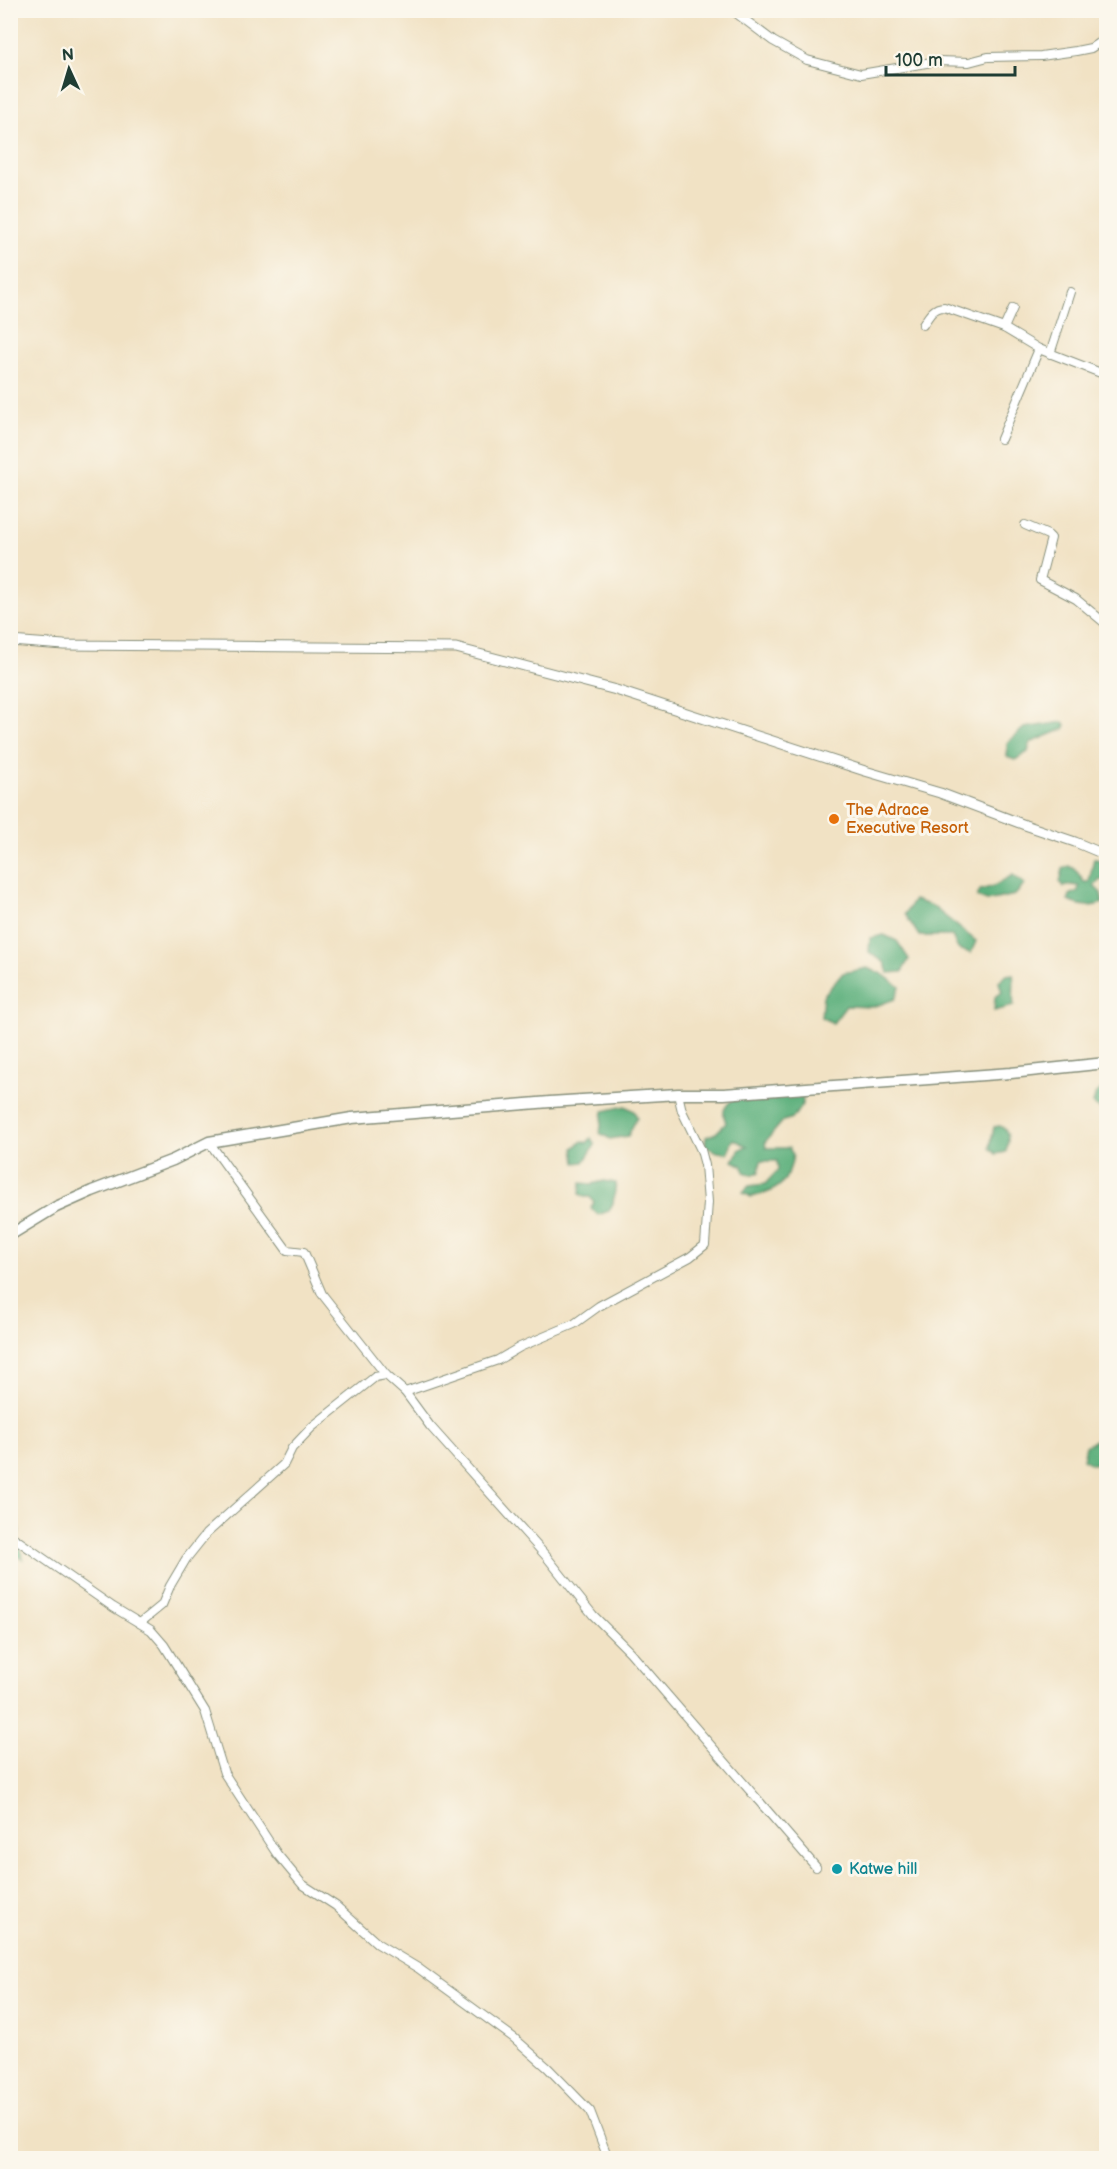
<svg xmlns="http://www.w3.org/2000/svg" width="1117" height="2169" font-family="'Balsamiq Sans',sans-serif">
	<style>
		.green { fill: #74ce95; stroke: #4a8664; stroke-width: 1.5 }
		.forest { fill: #5fb17e; stroke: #3f7759; stroke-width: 1.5 }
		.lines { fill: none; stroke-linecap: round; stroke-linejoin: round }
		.minor-casing { stroke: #88907c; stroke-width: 10 }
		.tertiary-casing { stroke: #88907c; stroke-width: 11 }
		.secondary-casing { stroke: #88907c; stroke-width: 13 }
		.minor { stroke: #fff; stroke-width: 8 }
		.tertiary { stroke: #fff; stroke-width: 9 }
		.secondary { stroke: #fff; stroke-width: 10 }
		.food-dot { fill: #e8710a; stroke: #fbf7ec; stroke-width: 2 }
		.culture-dot { fill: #0f9aa8; stroke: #fbf7ec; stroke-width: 2 }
		.labels { text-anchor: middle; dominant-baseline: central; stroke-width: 6; stroke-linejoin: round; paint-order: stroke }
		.food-label { font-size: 16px; fill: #c56008; stroke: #fbf7ec; text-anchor: start }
		.culture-label { font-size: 16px; fill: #0d838f; stroke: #fbf7ec; text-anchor: start }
	</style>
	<rect width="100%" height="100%" fill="#fbf7ec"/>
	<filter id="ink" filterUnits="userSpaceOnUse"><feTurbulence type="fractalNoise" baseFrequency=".0167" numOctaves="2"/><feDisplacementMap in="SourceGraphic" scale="12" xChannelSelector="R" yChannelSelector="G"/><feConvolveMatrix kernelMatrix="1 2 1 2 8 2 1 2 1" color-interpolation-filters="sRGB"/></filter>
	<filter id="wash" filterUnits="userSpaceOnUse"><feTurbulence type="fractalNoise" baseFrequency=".008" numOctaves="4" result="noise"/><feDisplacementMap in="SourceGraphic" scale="24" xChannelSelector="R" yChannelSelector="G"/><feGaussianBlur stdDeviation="1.35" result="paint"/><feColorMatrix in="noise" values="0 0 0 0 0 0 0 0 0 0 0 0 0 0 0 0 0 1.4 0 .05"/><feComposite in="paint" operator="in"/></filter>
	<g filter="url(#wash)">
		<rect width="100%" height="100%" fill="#f1e2c4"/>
		<!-- green -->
		<polygon class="green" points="10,1518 14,1519 19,1530 16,1541 22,1553 23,1559 11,1551"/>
		<!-- forest -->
		<g class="forest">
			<polygon points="1063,722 1066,725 1064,729 1030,743 1028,752 1015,760 1007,757 1007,743 1024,728"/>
			<path d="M1094,858L1106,863V880H1100L1094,886L1101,893L1103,903C1090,908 1080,906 1068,901L1070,895L1078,891L1079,886L1071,885L1063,887L1060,882L1063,869L1069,866L1075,869L1084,882H1089Z"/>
			<polygon points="1013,875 1025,884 1015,895 987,901 977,897 980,890 994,886"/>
			<polygon points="914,900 932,906 976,941 971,953 958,949 952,936 919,936 905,914"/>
			<polygon points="884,935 897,941 909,959 902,972 888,973 885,963 869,952 870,938"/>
			<polygon points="867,968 882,974 900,987 895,999 873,1007 846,1006 833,1023 821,1017 823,996 843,973"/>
			<path d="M1013,974C1015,983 1012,995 1014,1006L994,1011L995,997L1002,992L999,982L1006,975Z"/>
			<polygon points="1102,1089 1105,1092 1103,1096 1106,1099 1106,1113 1093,1104 1096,1093"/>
			<path d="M790,1093L802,1094L803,1103L793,1118L783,1121L765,1142L766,1148H789L793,1155C789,1183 778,1192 751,1197L743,1192L749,1186L765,1184L778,1170L777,1161H761L759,1172L753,1175L744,1172L743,1166L733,1161L740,1149L747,1146L733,1139L728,1153L717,1152L705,1146L706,1137L716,1133L726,1123C722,1112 723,1108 732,1100Z"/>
			<polygon points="625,1106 634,1111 637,1117 628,1136 610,1139 600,1133 603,1111"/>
			<path d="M1000,1126C1011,1131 1008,1142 1006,1152L996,1154L990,1148L994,1127Z"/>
			<polygon points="591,1138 595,1145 584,1162 576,1163 574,1148 582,1141 587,1143"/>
			<polygon points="604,1181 616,1183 613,1203 609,1211 598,1215 591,1208 594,1202 590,1197 584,1197 580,1194 581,1183 592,1184"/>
			<polygon points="1106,1436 1106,1458 1103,1463 1090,1464 1083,1459 1086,1446 1098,1438"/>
		</g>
	</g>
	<g filter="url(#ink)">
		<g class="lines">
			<!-- minor casing -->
			<g class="minor-casing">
				<g id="minor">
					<polyline points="732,10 773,41 807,60 861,74 938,61 969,62 988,57 1041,56 1076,51 1091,48 1106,38"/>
					<path d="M923,325C928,317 933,307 944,307L1004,328L1039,349L1106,375"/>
					<polyline points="1004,328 1013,308"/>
					<polyline points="1050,354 1070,292"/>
					<polyline points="1001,439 1039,349"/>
					<polyline points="1025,525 1048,535 1051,538 1040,580 1076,599 1106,624"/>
					<polyline points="209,1142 287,1250 304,1252 322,1294 386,1375 405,1392 430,1426 546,1556 593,1615 630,1652 816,1867"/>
					<polyline points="405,1392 498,1360 520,1347 574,1324 599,1306 690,1257 705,1245 708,1202 705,1165 701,1150 682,1111 678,1094"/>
					<polyline points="10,1535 113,1607 151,1630 164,1645 205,1711 224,1773 277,1854 302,1884 336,1906 378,1944 418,1968 514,2038 548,2068 590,2111 608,2158"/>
					<polyline points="140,1623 162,1605 170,1586 186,1559 206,1534 284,1464 292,1448 312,1427 375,1377 386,1375"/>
				</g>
			</g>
			<!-- tertiary casing -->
			<g class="tertiary-casing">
				<polyline id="tertiary" points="10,641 64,645 456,648 616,690 865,771 940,793 1025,825 1075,842 1106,855"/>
			</g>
			<!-- secondary casing -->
			<g class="secondary-casing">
				<polyline id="secondary" points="10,1235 56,1207 92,1191 173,1160 209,1142 352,1118 550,1102 678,1094 724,1094 1011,1073 1106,1063"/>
			</g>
			<!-- minor -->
			<use href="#minor" class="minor"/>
			<!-- tertiary -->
			<use href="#tertiary" class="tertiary"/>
			<!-- secondary -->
			<use href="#secondary" class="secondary"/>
		</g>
	</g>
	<!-- markers -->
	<circle class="food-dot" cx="834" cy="819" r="6"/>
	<circle class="culture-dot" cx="837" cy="1869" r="6"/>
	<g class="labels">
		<!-- food labels -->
		<g class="food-label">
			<text x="846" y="810">The Adrace<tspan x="846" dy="18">Executive Resort</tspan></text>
		</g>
		<!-- culture labels -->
		<g class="culture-label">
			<text x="849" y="1869">Katwe hill</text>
		</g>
	</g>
	<!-- margin -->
	<rect width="1117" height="2169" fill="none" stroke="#fbf7ec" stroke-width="36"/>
	<!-- north arrow -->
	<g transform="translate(69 69) rotate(356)" stroke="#fbf7ec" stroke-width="4.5" paint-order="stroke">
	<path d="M0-4.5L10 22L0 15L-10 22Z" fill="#1f3d34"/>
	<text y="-9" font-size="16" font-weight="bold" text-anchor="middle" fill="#1f3d34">N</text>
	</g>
	<!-- scale -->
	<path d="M886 66v9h129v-9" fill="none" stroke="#1f3d34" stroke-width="3"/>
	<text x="895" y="66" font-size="18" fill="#1f3d34" stroke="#fbf7ec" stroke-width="4.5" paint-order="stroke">100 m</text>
</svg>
